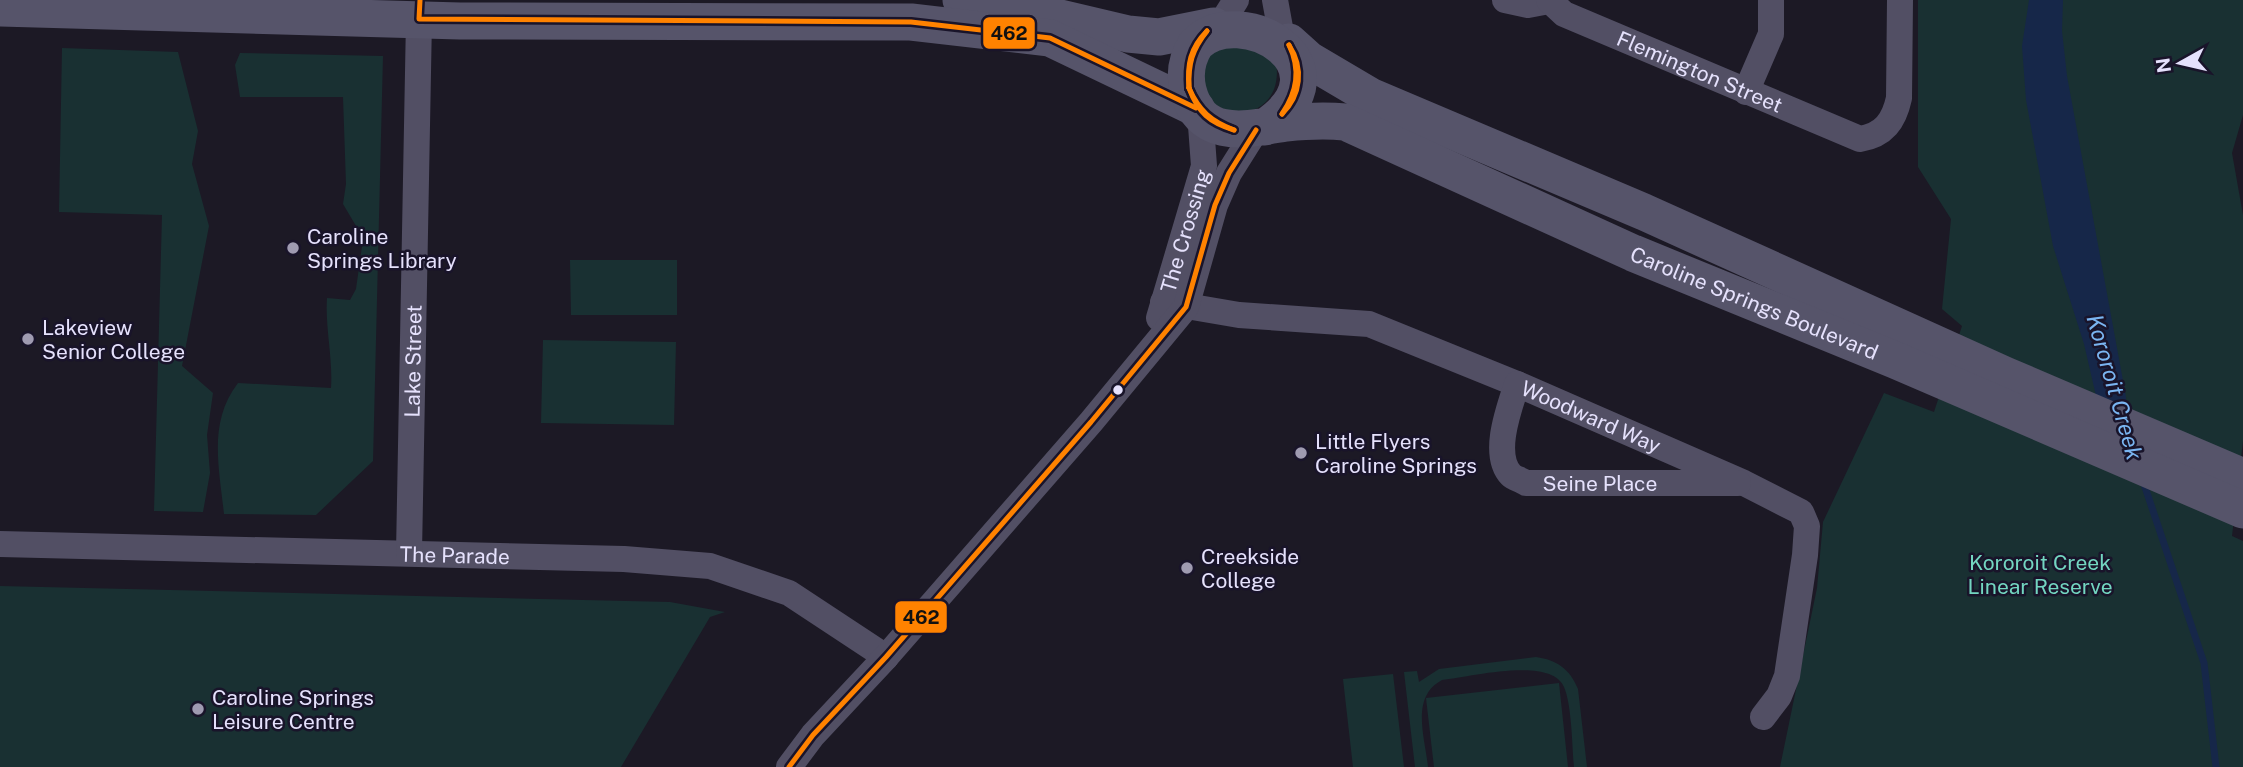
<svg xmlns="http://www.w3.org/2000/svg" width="2243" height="767" font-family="'Public Sans',sans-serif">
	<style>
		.green { fill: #193032 }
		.water { fill: #162749 }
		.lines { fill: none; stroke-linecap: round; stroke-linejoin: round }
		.stream { stroke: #162749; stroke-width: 7 }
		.street { stroke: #524f64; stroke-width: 26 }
		.secondary { stroke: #56546a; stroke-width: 37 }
		.bus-1-casing { stroke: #19142a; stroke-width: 10 }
		.bus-1 { stroke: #ff8200; stroke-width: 5 }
		.poi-dot { fill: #9f9bb1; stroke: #19142a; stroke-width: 2.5 }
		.bus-dot { fill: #e5e1fc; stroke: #19142a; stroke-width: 2.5 }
		.labels { text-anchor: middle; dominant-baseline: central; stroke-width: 5; stroke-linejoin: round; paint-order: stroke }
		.street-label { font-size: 21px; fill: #e5e1fc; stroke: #19142a }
		.poi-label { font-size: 21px; fill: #e5e1fc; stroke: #19142a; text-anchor: start }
		.park-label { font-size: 21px; fill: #73d6c1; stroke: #19142a }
		.water-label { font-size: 23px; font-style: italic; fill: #7ab5f1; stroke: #19142a }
		.line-badge { stroke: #19142a; stroke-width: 2.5 }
		.pale-badge-label { font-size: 19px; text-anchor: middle; font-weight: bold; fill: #111 }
	</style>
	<rect width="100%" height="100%" fill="#1c1925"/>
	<!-- green -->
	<g class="green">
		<polygon points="1918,0 2243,0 2243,115 2232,153 2243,215 2243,441 2232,536 2243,541 2243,767 1780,767 1817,588 1823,522 1884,393 1934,412 1962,326 1942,309 1951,219 1918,167"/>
		<path d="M1228,38L1276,61C1286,123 1212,126 1204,87C1202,79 1204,67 1205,59Z"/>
		<polygon points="62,48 178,52 198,131 192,164 209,226 182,366 213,393 207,435 210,473 203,512 154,511 162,215 59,212"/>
		<path d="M240,53L383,56L373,461L316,515L224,514C219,467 208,422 238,383L331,388C333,357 325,328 327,298L350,300L356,289L364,232L359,231L343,204L346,184L343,97H240L235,65Z"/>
		<polygon points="570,260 677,260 677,315 571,315"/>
		<polygon points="543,340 676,342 674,425 541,423"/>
		<polygon points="0,586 670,602 725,612 710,617 621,767 0,767"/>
		<path d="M1536,657C1557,660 1570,669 1578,689L1587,767H1574C1572,745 1572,706 1564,687C1551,656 1470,677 1442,680C1410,697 1425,737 1428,767H1415L1404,672L1417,671L1419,682L1439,669Z"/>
		<polygon points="1393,674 1404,767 1353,767 1343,679"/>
		<polygon points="1559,683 1568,767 1434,767 1426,698"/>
	</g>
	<!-- water -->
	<polygon class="water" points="2029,0 2063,0 2062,31 2067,76 2126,397 2127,418 2103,426 2084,344 2053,246 2026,100 2022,46"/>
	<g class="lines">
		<!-- stream -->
		<polyline class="stream" points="2143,481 2204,663 2216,767"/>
		<!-- street -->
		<g class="street">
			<polyline points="1275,0 1281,33"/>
			<polyline points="1505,0 1528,5 1549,1"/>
			<path id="s1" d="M1549,0L1564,14L1860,139C1884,135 1894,121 1899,98L1900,0"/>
			<polyline points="1222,22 1236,0"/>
			<polyline points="1746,92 1771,34 1771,0"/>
			<path id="s2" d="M1163,302L1239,315L1369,324L1517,384L1744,483L1801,512L1807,526L1805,555L1787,676L1779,696L1763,717"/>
			<path id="s3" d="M1159,318L1204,166L1200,112"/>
			<path id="s4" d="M1517,384C1510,406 1491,454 1511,475C1514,478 1522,480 1526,483H1738"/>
			<path id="s5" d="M0,544L624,559L710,566L789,593L886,657"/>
			<path id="s6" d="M409,553L419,19"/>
			<polyline points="789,767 813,735 886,657 1091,422 1186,307 1215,205 1229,173 1256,130"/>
		</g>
		<!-- secondary -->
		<g class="secondary">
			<polyline points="961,0 1022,9 1128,34 1159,37 1214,26"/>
			<polyline points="0,8 460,21 911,22 1050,38 1196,108"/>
			<polyline points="1289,42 1309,60 1370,96 1644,212 2005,375 2243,477"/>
			<path id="s7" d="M1265,127C1355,66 1240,0 1196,44C1187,58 1184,73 1188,90C1201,142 1248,129 1286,123C1306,121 1325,120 1345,122L1633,253L1895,360L2243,510"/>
		</g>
		<!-- bus-1 casing -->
		<g class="bus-1-casing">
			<g id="bus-1">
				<polyline points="420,0 419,19 911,22 1050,38 1196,108"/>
				<path d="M1189,88C1199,111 1211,121 1234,130"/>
				<path d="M1189,88C1198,113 1210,123 1234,130"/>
				<path d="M1189,88C1187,65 1190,48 1207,31"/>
				<path d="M1189,88C1188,64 1192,50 1207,31"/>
				<path d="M1282,114C1297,92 1301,70 1289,45"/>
				<path d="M1282,114C1301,95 1304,68 1289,45"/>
				<polyline points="789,767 813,735 886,657 1091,422 1186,307 1215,205 1229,173 1256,130"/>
			</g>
		</g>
		<!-- bus-1 -->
		<use href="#bus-1" class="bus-1"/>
	</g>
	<!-- markers -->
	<g class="poi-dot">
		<circle cx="293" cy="248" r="7"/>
		<circle cx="28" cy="339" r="7"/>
		<circle cx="1301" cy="453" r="7"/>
		<circle cx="1187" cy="568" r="7"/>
		<circle cx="198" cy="709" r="7"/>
	</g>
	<circle class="bus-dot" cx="1118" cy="390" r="6"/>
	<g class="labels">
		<!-- street labels -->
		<g class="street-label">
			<text stroke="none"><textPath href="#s1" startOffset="168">Flemington Street</textPath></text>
			<text stroke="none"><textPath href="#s3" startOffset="91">The Crossing</textPath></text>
			<text stroke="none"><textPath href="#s7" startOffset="864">Caroline Springs Boulevard</textPath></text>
			<text stroke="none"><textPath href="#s6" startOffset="192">Lake Street</textPath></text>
			<text stroke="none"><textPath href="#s2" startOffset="448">Woodward Way</textPath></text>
			<text stroke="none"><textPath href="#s4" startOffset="186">Seine Place</textPath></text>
			<text stroke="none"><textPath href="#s5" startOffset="455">The Parade</textPath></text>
		</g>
		<!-- poi labels -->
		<g class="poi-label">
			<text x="307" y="236">Caroline<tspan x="307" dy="24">Springs Library</tspan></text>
			<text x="42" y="327">Lakeview<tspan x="42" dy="24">Senior College</tspan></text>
			<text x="1315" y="441">Little Flyers<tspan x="1315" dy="24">Caroline Springs</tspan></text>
			<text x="1201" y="556">Creekside<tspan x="1201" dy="24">College</tspan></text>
			<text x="212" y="697">Caroline Springs<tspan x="212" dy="24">Leisure Centre</tspan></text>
		</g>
		<!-- park labels -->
		<g class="park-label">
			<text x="2040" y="562">Kororoit Creek<tspan x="2040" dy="24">Linear Reserve</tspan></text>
		</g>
		<!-- water labels -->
		<g class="water-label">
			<text transform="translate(2115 387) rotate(74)">Kororoit Creek</text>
		</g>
	</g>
	<g class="line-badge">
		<rect x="982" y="16" width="54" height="34" rx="7" fill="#ff8200"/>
		<rect x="894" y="600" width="54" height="34" rx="7" fill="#ff8200"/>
	</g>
	<g class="pale-badge-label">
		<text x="1009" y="40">462</text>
		<text x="921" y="624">462</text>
	</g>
	<!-- north arrow -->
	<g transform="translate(2180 63) rotate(262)" stroke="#19142a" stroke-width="5" paint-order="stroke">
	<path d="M0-5L12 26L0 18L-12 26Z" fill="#e5e1fc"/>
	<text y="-10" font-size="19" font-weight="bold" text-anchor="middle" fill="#e5e1fc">N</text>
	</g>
</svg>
